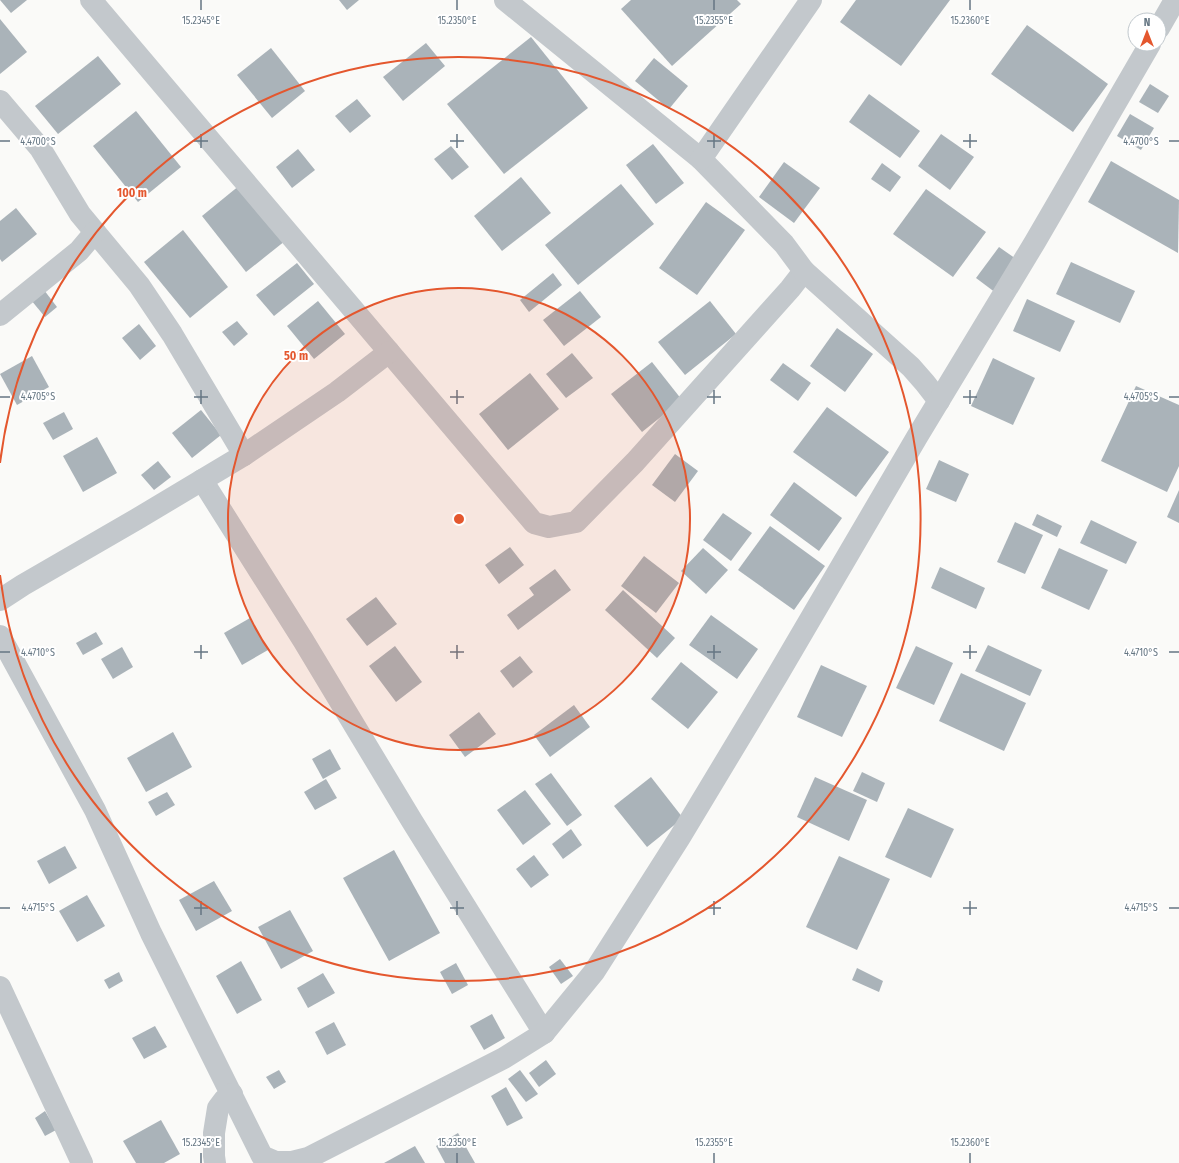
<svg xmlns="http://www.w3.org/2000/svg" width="1179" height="1163" font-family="'Fira Sans Condensed',sans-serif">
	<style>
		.building { fill: #aab3b9 }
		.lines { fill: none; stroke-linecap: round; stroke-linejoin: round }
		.minor { stroke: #c3c8cc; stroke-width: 22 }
		.ticks { fill: none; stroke: #657683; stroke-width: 1.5 }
		.ring { fill: none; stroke: #e4572e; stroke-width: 2 }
		.ticks-label { font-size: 10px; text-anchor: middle; fill: #657683; stroke: #fff; stroke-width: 4; stroke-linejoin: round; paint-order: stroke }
		.centre { fill: #e4572e; stroke: #fff; stroke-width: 2 }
		.ring-label { font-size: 12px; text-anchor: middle; font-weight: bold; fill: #e4572e; stroke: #fff; stroke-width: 4; stroke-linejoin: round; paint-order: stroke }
	</style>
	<rect width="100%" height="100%" fill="#fafaf8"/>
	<!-- building -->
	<g class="building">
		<polygon points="0,0 27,0 11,13"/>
		<polygon points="339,0 359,0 347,10"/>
		<polygon points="631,0 737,0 741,4 672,66 621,9"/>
		<polygon points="856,0 950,0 901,66 840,22"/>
		<polygon points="0,19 27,52 0,74"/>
		<polygon points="1027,25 1108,84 1073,132 991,74"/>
		<polygon points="531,37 588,108 504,174 447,104"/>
		<polygon points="426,43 445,66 403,101 383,77"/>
		<polygon points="271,48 305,91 272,118 237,75"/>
		<polygon points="98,56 121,84 58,134 35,106"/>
		<polygon points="654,58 688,86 669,109 635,81"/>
		<polygon points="1150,84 1169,96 1158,113 1139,102"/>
		<polygon points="869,94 920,131 900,158 849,122"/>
		<polygon points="357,99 371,116 350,133 335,116"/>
		<polygon points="136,111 181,167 138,202 93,146"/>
		<polygon points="1130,114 1154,128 1141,150 1117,136"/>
		<polygon points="941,134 974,157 950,190 918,166"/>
		<polygon points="653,144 684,183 656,204 626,165"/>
		<polygon points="451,146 469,167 452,180 434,159"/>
		<polygon points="298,149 315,170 292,188 276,167"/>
		<polygon points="1111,161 1179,200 1178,253 1088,202"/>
		<polygon points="784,162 820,188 794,223 759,197"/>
		<polygon points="882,163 901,177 890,192 871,179"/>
		<polygon points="521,177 551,213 502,251 474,216"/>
		<polygon points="621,184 654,224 578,285 545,245"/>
		<polygon points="240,185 285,241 246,272 202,216"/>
		<polygon points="926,189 986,232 953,277 893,234"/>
		<polygon points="706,202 745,230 697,295 659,268"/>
		<polygon points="16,208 37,234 2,262 0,259 0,221"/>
		<polygon points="183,230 228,287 190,318 144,262"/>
		<polygon points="999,247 1019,261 996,293 976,278"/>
		<polygon points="1071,262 1135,291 1120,323 1056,294"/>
		<polygon points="297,263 314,284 274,316 256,295"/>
		<polygon points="553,273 562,285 529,312 520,300"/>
		<polygon points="44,290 57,307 45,317 31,300"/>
		<polygon points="580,291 601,317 564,346 543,320"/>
		<polygon points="1027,299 1075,321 1060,352 1013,331"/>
		<polygon points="318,301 345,334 314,359 287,326"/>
		<polygon points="710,301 736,334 685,375 658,342"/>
		<polygon points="237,321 248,334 234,346 222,332"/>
		<polygon points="139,324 156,346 140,360 122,338"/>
		<polygon points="837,328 873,354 845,392 810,366"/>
		<polygon points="572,353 593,378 566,398 546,374"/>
		<polygon points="32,356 49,387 17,405 0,374"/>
		<polygon points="993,358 1035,378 1013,425 971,406"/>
		<polygon points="652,362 682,400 642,432 611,394"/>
		<polygon points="783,363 811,383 798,401 770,380"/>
		<polygon points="530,373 559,409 508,450 479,414"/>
		<polygon points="1136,386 1179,405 1179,466 1167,492 1101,461"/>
		<polygon points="827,407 889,452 856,497 793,452"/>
		<polygon points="201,410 221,435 192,458 172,433"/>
		<polygon points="64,412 73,429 53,440 43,423"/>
		<polygon points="97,437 117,473 83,492 63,456"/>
		<polygon points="675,454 698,471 675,502 652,485"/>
		<polygon points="939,460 969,474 956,502 926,489"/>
		<polygon points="158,461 171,477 154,490 141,475"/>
		<polygon points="794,482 842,518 819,551 770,515"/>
		<polygon points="1179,490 1179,523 1167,517"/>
		<polygon points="723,513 752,533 731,561 703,540"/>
		<polygon points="1037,514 1062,526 1057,537 1032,525"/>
		<polygon points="1091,520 1137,542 1126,564 1080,543"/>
		<polygon points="1015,522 1043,535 1025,574 997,562"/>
		<polygon points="770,526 825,566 794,610 738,570"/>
		<polygon points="510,547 524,565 499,584 485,565"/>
		<polygon points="703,548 728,570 706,594 681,571"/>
		<polygon points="1059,548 1108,570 1089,610 1041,588"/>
		<polygon points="644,556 679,583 656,613 621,586"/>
		<polygon points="940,567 985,588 976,609 931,588"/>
		<polygon points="555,569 571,590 518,630 507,615 534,595 529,588"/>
		<polygon points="623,590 675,638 657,658 605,610"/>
		<polygon points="376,597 397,624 367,646 346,619"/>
		<polygon points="711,615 758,649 737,679 689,645"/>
		<polygon points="250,618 268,650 242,665 224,633"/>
		<polygon points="96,632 103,644 83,655 76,643"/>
		<polygon points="988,645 1042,670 1030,696 975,671"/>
		<polygon points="395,646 422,682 396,702 369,666"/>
		<polygon points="916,646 953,663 934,705 896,688"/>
		<polygon points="122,647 133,667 113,679 101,659"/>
		<polygon points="520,656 533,672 513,688 500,671"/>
		<polygon points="681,662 718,692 688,729 651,699"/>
		<polygon points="821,665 867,686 842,737 797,717"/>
		<polygon points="961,673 1026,703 1004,751 939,721"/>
		<polygon points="574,705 590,727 550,757 534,735"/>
		<polygon points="479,712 496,734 465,757 449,735"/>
		<polygon points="173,732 192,767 146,792 127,758"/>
		<polygon points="330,749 341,769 323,779 312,759"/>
		<polygon points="862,772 885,783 877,802 853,791"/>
		<polygon points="551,773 582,815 567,826 535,784"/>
		<polygon points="651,777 683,818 647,847 614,806"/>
		<polygon points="815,777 867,800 849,841 797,817"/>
		<polygon points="326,779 337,798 315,810 304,792"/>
		<polygon points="525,790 551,824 523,845 497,810"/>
		<polygon points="167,792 175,805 156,816 148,802"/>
		<polygon points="908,808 954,829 931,878 885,857"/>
		<polygon points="571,829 582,845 563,859 552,844"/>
		<polygon points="65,846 77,868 49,884 37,861"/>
		<polygon points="394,850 440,933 389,961 343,878"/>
		<polygon points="534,855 549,875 531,888 516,869"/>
		<polygon points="839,856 890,879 857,950 806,927"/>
		<polygon points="214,881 232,911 196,931 179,900"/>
		<polygon points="87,895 105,926 77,942 59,911"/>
		<polygon points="290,910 313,951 281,969 258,927"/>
		<polygon points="560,959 573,976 561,984 549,967"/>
		<polygon points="241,961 262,1000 237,1014 216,976"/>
		<polygon points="456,963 468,985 452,994 440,972"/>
		<polygon points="857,968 883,981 879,992 852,980"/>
		<polygon points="119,972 123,981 109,989 104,980"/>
		<polygon points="323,973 335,993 308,1008 297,988"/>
		<polygon points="492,1014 505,1038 484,1050 470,1026"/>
		<polygon points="334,1022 346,1045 327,1055 315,1032"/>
		<polygon points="155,1026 167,1047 144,1059 132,1038"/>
		<polygon points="546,1060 556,1074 539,1087 529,1073"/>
		<polygon points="279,1070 286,1082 274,1089 266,1077"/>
		<polygon points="520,1070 538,1094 526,1102 508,1079"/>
		<polygon points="506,1087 523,1118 507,1126 491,1096"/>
		<polygon points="45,1111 56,1130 45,1136 35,1118"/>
		<polygon points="161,1120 180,1154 164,1163 136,1163 123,1141"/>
		<polygon points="458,1133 475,1163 445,1163 436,1146"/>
		<polygon points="415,1146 425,1163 384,1163"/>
	</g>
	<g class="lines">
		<!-- minor -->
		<g class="minor">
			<polyline points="91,0 534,523 549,527 576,522 635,462 790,289 804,271"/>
			<polyline points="505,0 701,159 784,244 804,271 911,367 925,383 939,401"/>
			<polyline points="1159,28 1175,0"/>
			<polyline points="0,101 40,148 80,214 139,285 172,334 244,455"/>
			<polyline points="701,159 811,0"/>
			<polyline points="0,315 79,251 95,232"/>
			<polyline points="202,480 303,640 412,821 544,1033"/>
			<polyline points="0,600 23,585 137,519 244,455 337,392 389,352"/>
			<polyline points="0,636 95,810 151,933 262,1156 276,1162 292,1162 308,1158 504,1058 544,1033 594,972 680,837 777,676 917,437 1035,242 1150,44"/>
			<polyline points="0,987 82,1163"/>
			<polyline points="215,1163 214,1156 214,1133 218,1108 224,1100 232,1094"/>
		</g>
	</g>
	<!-- ticks -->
	<path class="ticks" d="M201,0V10M457,0V10M714,0V10M970,0V10M201,134V148M457,134V148M714,134V148M970,134V148M0,141H10M194,141H208M450,141H464M707,141H721M963,141H977M1169,141H1179M201,390V404M457,390V404M714,390V404M970,390V404M0,397H10M194,397H208M450,397H464M707,397H721M963,397H977M1169,397H1179M201,645V659M457,645V659M714,645V659M970,645V659M0,652H10M194,652H208M450,652H464M707,652H721M963,652H977M1169,652H1179M201,901V915M457,901V915M714,901V915M970,901V915M0,908H10M194,908H208M450,908H464M707,908H721M963,908H977M1169,908H1179M201,1153V1163M457,1153V1163M714,1153V1163M970,1153V1163"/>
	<!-- distance rings -->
	<circle cx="459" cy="519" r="231" fill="#e4572e" fill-opacity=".12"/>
	<g class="ring">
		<circle cx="459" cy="519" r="231"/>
		<path d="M0 463A462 462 0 1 1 0 575"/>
	</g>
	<g class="ticks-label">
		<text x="201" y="24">15.2345°E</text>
		<text x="457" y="24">15.2350°E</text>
		<text x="714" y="24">15.2355°E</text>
		<text x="970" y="24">15.2360°E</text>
		<text x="38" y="145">4.4700°S</text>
		<text x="1141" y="145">4.4700°S</text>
		<text x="38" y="400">4.4705°S</text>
		<text x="1141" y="400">4.4705°S</text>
		<text x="38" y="656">4.4710°S</text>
		<text x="1141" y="656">4.4710°S</text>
		<text x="38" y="911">4.4715°S</text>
		<text x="1141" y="911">4.4715°S</text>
		<text x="201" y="1146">15.2345°E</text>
		<text x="457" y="1146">15.2350°E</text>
		<text x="714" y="1146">15.2355°E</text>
		<text x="970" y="1146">15.2360°E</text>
	</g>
	<circle cx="459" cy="519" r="6" class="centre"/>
	<g class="ring-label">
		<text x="132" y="197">100 m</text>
		<text x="296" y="360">50 m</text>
	</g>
	<!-- north arrow -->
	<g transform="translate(1147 32)"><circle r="19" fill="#ffffff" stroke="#c1c8cd"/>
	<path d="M0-3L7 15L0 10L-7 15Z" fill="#e4572e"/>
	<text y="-6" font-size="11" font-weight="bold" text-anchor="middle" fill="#657683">N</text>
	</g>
</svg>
